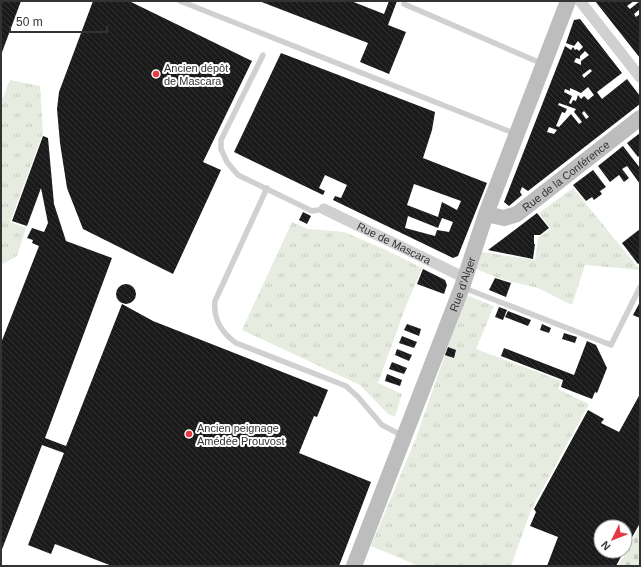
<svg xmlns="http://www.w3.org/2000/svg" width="641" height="567" font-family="Helvetica,sans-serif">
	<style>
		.grass { fill: url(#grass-tufts) }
		.cemetery { fill: url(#cemetery-stones) }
		.building { fill: url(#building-back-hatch); fill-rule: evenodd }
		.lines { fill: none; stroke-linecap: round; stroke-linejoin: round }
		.lane { stroke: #d0d0d0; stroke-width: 5.5 }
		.street { stroke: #d0d0d0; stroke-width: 11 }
		.secondary { stroke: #bdbdbd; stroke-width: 16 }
		.poi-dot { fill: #e63946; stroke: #fff; stroke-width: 1.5 }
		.labels { text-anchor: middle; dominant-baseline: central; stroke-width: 4; stroke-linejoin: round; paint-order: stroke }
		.poi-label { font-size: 11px; fill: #333; stroke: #fff; text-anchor: start }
		.street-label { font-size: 11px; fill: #333; stroke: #fff }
	</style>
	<defs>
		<pattern id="grass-tufts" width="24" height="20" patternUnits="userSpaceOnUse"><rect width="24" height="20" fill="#e6ecdf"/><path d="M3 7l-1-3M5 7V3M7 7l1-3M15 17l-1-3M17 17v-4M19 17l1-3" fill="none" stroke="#c6cbc0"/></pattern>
		<pattern id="cemetery-stones" width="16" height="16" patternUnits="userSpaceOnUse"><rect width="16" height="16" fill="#e6ecdf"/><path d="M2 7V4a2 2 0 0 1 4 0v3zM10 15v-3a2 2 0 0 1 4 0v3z" fill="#c6cbc0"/></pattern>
		<pattern id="building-back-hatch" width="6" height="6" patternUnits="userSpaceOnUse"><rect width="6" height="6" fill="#1a1a1a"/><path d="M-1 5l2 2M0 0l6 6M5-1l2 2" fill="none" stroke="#333"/></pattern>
	</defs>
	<rect width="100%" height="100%" fill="#fff"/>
	<!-- grass -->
	<g class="grass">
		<polygon points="10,80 40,86 43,133 10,222 26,228 17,256 1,265 1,102"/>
		<polygon points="573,188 640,270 585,265 572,305 538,288 501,279 476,269 482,252 535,260 538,238 551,229 539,213"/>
		<polygon points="292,222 308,229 344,232 386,250 422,268 406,306 378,383 402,394 395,417 388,414 360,385 242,330"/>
		<polygon points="466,295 494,306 476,349 561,381 558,389 589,404 531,510 511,566 419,566 371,546 416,438"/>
	</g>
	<!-- cemetery -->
	<polygon class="cemetery" points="640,526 640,566 618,566"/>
	<!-- building -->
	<g class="building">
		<polygon points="1,1 21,1 1,55"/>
		<polygon points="93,1 129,1 252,61 203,162 221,170 173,274 83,229 67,188 60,143 57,109 59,92"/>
		<polygon points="259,1 351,1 384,14 389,1 397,1 388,25 406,32 389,74 360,62 368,43"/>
		<polygon points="595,1 634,1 627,6 630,9 640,1 640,9 634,14 636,17 640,14 640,58"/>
		<path d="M580,19L622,73L597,92L599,95L602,99L627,79L640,96V104L528,191L522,187L520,192L522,195L509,206L504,202L565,46L571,50L573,47L575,50L577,49L579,51L583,47L578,41L574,46L566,43L574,20ZM585,51L589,55L581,61V65L574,62L576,58L580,59V56ZM590,69L592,71L584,78L582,75ZM588,87L594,95L588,100L584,96L581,99L578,95L576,101L573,100L571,104L569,103L572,96L564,92L565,89L570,91V88L581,93ZM559,103L576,109L574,112L582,122L579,124L571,114L559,127L556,126L562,112L565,113L567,109L558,105ZM584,111L589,117L586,119L582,113ZM549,127L557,130L554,134L547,132Z"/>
		<path d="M281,53L435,112L432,130L423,158L487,183L458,256L453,258L333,200L335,196L341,198L347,185L325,175L319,188L325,191L323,195L234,152ZM414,184L461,201L457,210L442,202L438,217L407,205ZM408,216L438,228L442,218L453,222L449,232L437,230L435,236L405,228Z"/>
		<polygon points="640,133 640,155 638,157 627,143"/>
		<polygon points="43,136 48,138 54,204 66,241 112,258 45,438 66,446 122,304 153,321 328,390 317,417 314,416 299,453 371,482 339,566 112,566 55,544 51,554 28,545 64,453 42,445 1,552 1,343 39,246 32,243 33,240 27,238 32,228 44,232 48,223 41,188 27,226 12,221"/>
		<polygon points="623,146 640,168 640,184 627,166 622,169 629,178 624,182 619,175 610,182 598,166"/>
		<polygon points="593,170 606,187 600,191 602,194 594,200 592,197 586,201 573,185"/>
		<polygon points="303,212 311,216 307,224 299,220"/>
		<polygon points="537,213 549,228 540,235 534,235 534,244 535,244 533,259 488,250"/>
		<polygon points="640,229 640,263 638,264 622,243"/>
		<polygon points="423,269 445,280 447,285 444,294 417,284"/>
		<polygon points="495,278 511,283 506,297 489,290"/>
		<circle cx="126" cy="294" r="10"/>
		<polygon points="640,302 640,318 633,315"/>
		<polygon points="499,307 507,310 503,320 495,317"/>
		<polygon points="508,311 531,320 528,326 505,317"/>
		<polygon points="407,324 421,329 419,336 404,330"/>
		<polygon points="542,324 551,328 549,333 540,330"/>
		<polygon points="564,333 577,337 575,343 562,339"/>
		<polygon points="402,336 417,342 414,348 399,343"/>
		<polygon points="587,341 596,345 607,368 597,393 595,392 592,399 561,387 563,380 501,356 504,348 574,375"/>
		<polygon points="448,347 456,350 454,358 445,355"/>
		<polygon points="397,349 412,355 409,361 395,355"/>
		<polygon points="392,362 407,368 404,374 389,369"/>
		<polygon points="387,374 402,380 400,386 385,381"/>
		<polygon points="640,394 640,523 625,550 625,527 601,527 601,551 624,551 616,566 547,566 558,537 530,526 536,512 534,509 588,410 604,419 601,423 619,432"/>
	</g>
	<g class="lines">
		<!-- lane -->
		<g class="lane">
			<polyline points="180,1 516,134"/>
			<polyline points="404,4 543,64"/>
			<polyline points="263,55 221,140 221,149 227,162 238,175 312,211 324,209"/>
			<path d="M267,188L215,301C213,320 222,333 236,343L346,386L358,397L382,425L403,436"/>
			<polyline points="464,288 611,345 640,287"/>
		</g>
		<!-- street -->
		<g class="street">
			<polyline points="580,1 640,77"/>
			<path id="s1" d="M324,209L465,278"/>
		</g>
		<!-- secondary -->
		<g class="secondary">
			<path id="s2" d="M486,214L504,218L517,214L640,118"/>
			<path id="s3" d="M354,566L462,287L486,214L568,1"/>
		</g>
	</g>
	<!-- markers -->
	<g class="poi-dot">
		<circle cx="156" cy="74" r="4"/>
		<circle cx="189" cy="434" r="4"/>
	</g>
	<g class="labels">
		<!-- poi labels -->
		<g class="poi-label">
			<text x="164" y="68">Ancien dépôt<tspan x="164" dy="13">de Mascara</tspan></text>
			<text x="197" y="428">Ancien peignage<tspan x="197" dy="13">Amédée Prouvost</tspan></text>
		</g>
		<!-- street labels -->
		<g class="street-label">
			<text stroke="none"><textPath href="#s2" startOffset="94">Rue de la Conférence</textPath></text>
			<text stroke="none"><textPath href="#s1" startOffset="78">Rue de Mascara</textPath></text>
			<text stroke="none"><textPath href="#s3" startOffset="302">Rue d'Alger</textPath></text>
		</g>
	</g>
	<!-- border -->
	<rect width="641" height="567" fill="none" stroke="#333333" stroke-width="4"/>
	<!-- north arrow -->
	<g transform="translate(613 539) rotate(227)"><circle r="19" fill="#ffffff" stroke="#adadad"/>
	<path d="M0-3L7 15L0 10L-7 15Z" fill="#e63946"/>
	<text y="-6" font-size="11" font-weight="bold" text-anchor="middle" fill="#333333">N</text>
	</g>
	<!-- scale -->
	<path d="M10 26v6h97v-6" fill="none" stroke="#333333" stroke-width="2"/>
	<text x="16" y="26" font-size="12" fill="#333333" stroke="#ffffff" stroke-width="3" paint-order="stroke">50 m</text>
</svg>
